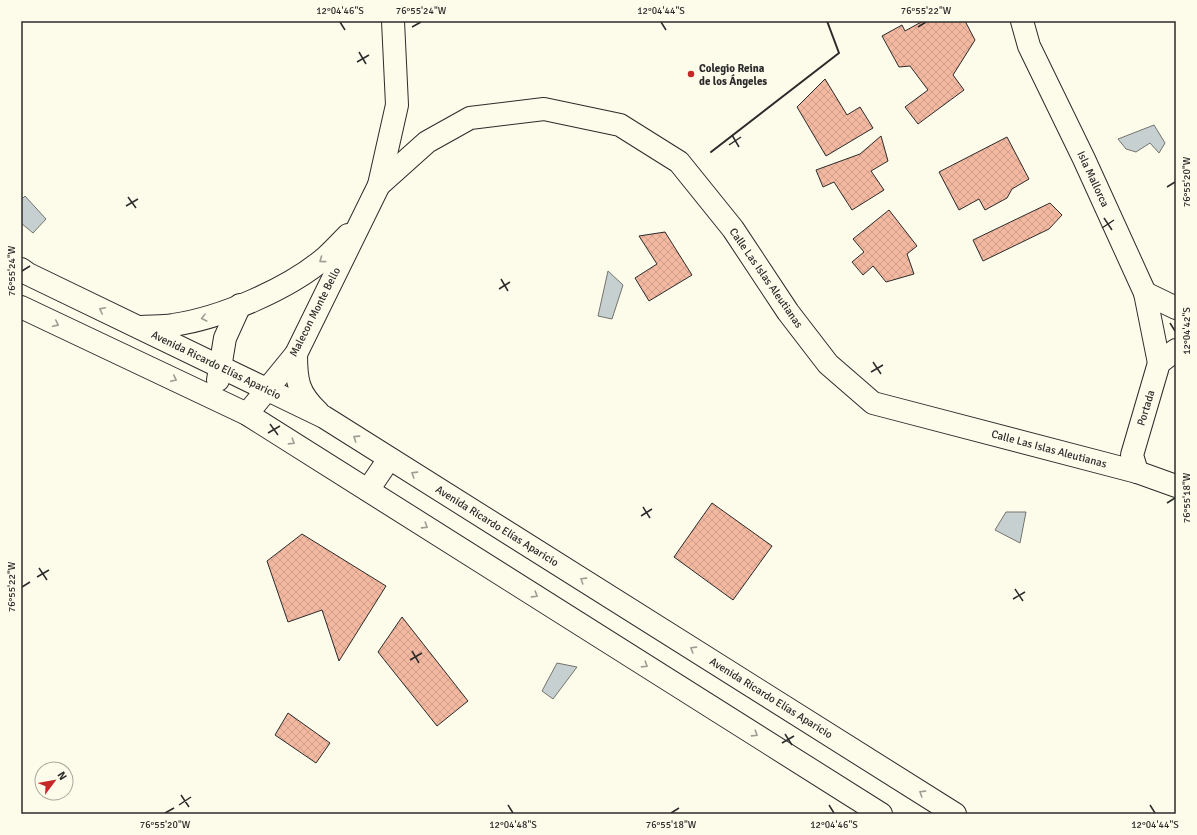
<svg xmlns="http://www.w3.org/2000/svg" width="1197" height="835" font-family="Signika,sans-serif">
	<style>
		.water { fill: #c7d0d0; stroke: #74746e }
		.building { fill: url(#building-cross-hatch); stroke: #2b2b2b }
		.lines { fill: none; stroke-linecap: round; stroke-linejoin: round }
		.minor-casing { stroke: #2b2b2b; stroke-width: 24 }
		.tertiary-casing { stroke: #2b2b2b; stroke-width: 24 }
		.minor { stroke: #fdfbea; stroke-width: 22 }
		.tertiary { stroke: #fdfbea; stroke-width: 22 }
		.wall { stroke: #2b2b2b; stroke-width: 2 }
		.oneway { stroke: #9e9d94 }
		.ticks { fill: none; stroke: #2b2b2b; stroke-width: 1.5 }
		.poi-dot { fill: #c62828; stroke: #fdfbea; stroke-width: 1.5 }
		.labels { text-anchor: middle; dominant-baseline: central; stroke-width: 3; stroke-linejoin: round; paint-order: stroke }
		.poi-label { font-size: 11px; font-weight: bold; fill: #2b2b2b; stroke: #fdfbea; text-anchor: start }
		.street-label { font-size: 11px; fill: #2b2b2b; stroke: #fdfbea }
		.neatline { fill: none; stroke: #2b2b2b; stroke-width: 1.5 }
		.ticks-label { font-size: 10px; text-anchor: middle; fill: #2b2b2b }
	</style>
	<defs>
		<pattern id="building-cross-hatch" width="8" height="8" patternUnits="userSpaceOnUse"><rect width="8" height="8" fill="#f2b8a0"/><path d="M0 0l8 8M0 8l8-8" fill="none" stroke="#d09e8a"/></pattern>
	</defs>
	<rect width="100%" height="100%" fill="#fdfbea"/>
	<!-- water -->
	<g class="water">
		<polygon points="1154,125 1165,143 1159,153 1150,143 1136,152 1126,149 1118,139"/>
		<polygon points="25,196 46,219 33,233 21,223 21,200"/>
		<polygon points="608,271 623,285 612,319 598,316"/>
		<polygon points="1006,512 1026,512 1020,543 995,530"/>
		<polygon points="557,663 577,667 553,699 542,691"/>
	</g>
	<!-- building -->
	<g class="building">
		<polygon points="923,21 965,21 975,40 953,75 964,90 918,124 905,107 928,90 910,66 899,67 882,36 902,25 905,31"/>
		<polygon points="825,79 847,115 860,107 873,128 826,156 797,107"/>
		<polygon points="881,136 888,161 871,171 884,190 852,210 834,182 823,187 816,170 860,154"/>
		<polygon points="1007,137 1029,179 1012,189 1007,198 985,210 979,199 959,210 939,172"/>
		<polygon points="1050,203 1062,215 1049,229 983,261 973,240"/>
		<polygon points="889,210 917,246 907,254 914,274 886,282 873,266 863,275 852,262 864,252 853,239"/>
		<polygon points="665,232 692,275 649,301 635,278 657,264 639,236"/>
		<polygon points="712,503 772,546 733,600 674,557"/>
		<polygon points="302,534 386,586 339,661 322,610 288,622 267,561"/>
		<polygon points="402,617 468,701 437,726 378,652"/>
		<polygon points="288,713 330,743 316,763 275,735"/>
	</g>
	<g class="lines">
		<!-- minor casing -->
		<g class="minor-casing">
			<g id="minor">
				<polyline points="1022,21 1029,46 1084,159 1145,293 1159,363"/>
				<polyline points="379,185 427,142 470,118 544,109 620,125 679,162 733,229 788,312 828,364 873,403 1137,472 1176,486"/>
				<polyline points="1145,293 1176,308"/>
				<polyline points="1137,472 1132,455 1159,363 1176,350"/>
			</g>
		</g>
		<!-- tertiary casing -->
		<g class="tertiary-casing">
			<g id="tertiary">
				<polyline points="21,269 28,274 324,417 955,814"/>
				<polyline points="21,307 247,414 881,814"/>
				<path d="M139,327C151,326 162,327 173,325C221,318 289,289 326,257C334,250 341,242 348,235"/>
				<path d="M296,354C296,381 298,393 318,412"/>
				<polyline points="218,380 225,338 240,305"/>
				<polyline points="247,414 296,354 379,185 397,105 393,21"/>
				<polyline points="368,490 389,459"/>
			</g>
		</g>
		<!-- minor -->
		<use href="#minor" class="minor"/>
		<!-- tertiary -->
		<use href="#tertiary" class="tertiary"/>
		<!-- wall -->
		<polyline class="wall" points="711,152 839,53 827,21"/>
	</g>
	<!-- one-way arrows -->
	<defs><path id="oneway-chevron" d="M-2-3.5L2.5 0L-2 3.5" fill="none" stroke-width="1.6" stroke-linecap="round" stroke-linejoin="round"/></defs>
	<g class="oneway">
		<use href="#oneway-chevron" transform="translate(322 260) rotate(144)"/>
		<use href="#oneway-chevron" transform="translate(102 310) rotate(-154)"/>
		<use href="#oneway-chevron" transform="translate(204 318) rotate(166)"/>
		<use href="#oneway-chevron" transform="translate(56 324) rotate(26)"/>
		<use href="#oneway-chevron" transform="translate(174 379) rotate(25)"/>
		<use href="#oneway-chevron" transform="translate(356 438) rotate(-147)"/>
		<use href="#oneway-chevron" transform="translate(292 442) rotate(32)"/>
		<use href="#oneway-chevron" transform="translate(414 474) rotate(-148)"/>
		<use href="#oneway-chevron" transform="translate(425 526) rotate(32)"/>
		<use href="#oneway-chevron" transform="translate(583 580) rotate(-148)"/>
		<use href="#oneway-chevron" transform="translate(535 595) rotate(32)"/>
		<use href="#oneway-chevron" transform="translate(693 649) rotate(-148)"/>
		<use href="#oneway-chevron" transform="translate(645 665) rotate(32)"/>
		<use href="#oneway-chevron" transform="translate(755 734) rotate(32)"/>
		<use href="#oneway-chevron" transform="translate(922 793) rotate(-148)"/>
	</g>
	<!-- ticks -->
	<path class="ticks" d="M340,22L345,30M661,22L666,30M412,27L421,22M918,27L926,22M359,52L366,64M357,62L369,55M732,135L739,147M729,145L741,137M1167,187L1175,182M128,197L136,208M126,206L138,199M1104,218L1112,230M1102,228L1114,220M22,271L30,266M501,279L508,291M499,289L510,282M1170,323L1175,331M873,362L881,374M871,372L883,365M270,424L278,435M268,433L280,426M1167,503L1175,498M643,507L650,518M641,516L652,509M39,568L47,580M37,577L49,570M22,587L30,582M1015,589L1023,601M1013,599L1025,592M412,651L419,663M410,660L422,653M785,734L792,745M782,743L794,736M181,795L189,807M179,805L191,797M508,805L513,813M829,805L834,813M1150,805L1155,813M165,813L174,808M671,813L679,808"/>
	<!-- markers -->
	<circle class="poi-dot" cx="691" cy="74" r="4"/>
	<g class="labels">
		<!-- poi labels -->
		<g class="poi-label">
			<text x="699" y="68">Colegio Reina<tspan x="699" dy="13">de los Ángeles</tspan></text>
		</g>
		<!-- street labels -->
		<g class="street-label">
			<text transform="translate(1093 179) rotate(65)">Isla Mallorca</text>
			<text transform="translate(766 278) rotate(55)">Calle Las Islas Aleutianas</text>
			<text transform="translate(315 312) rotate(-63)">Malecon Monte Bello</text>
			<text transform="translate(216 365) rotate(26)">Avenida Ricardo Elías Aparicio</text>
			<text transform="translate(1146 408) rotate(-73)">Portada</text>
			<text transform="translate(1049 449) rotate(15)">Calle Las Islas Aleutianas</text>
			<text transform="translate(497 526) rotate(32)">Avenida Ricardo Elías Aparicio</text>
			<text transform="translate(771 698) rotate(32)">Avenida Ricardo Elías Aparicio</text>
		</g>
	</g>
	<!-- border -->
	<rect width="1197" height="835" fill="none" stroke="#fdfbea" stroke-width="44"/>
	<!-- north arrow -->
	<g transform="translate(54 781) rotate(58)"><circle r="19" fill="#fdfbea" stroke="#a9a89e"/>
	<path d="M0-3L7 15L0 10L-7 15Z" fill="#c62828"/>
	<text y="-6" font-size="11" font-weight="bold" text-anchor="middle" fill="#2b2b2b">N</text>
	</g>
	<rect x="22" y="22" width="1153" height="791" class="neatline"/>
	<g class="ticks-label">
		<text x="340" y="14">12°04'46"S</text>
		<text x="421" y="14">76°55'24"W</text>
		<text x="661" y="14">12°04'44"S</text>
		<text x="926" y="14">76°55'22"W</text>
		<text transform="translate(1186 182) rotate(-90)" y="4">76°55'20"W</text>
		<text transform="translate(11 271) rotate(-90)" y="4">76°55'24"W</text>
		<text transform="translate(1186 331) rotate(-90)" y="4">12°04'42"S</text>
		<text transform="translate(1186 498) rotate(-90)" y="4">76°55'18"W</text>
		<text transform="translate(11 587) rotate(-90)" y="4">76°55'22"W</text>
		<text x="165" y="828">76°55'20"W</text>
		<text x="513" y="828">12°04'48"S</text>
		<text x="671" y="828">76°55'18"W</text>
		<text x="834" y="828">12°04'46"S</text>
		<text x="1155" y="828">12°04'44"S</text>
	</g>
</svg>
